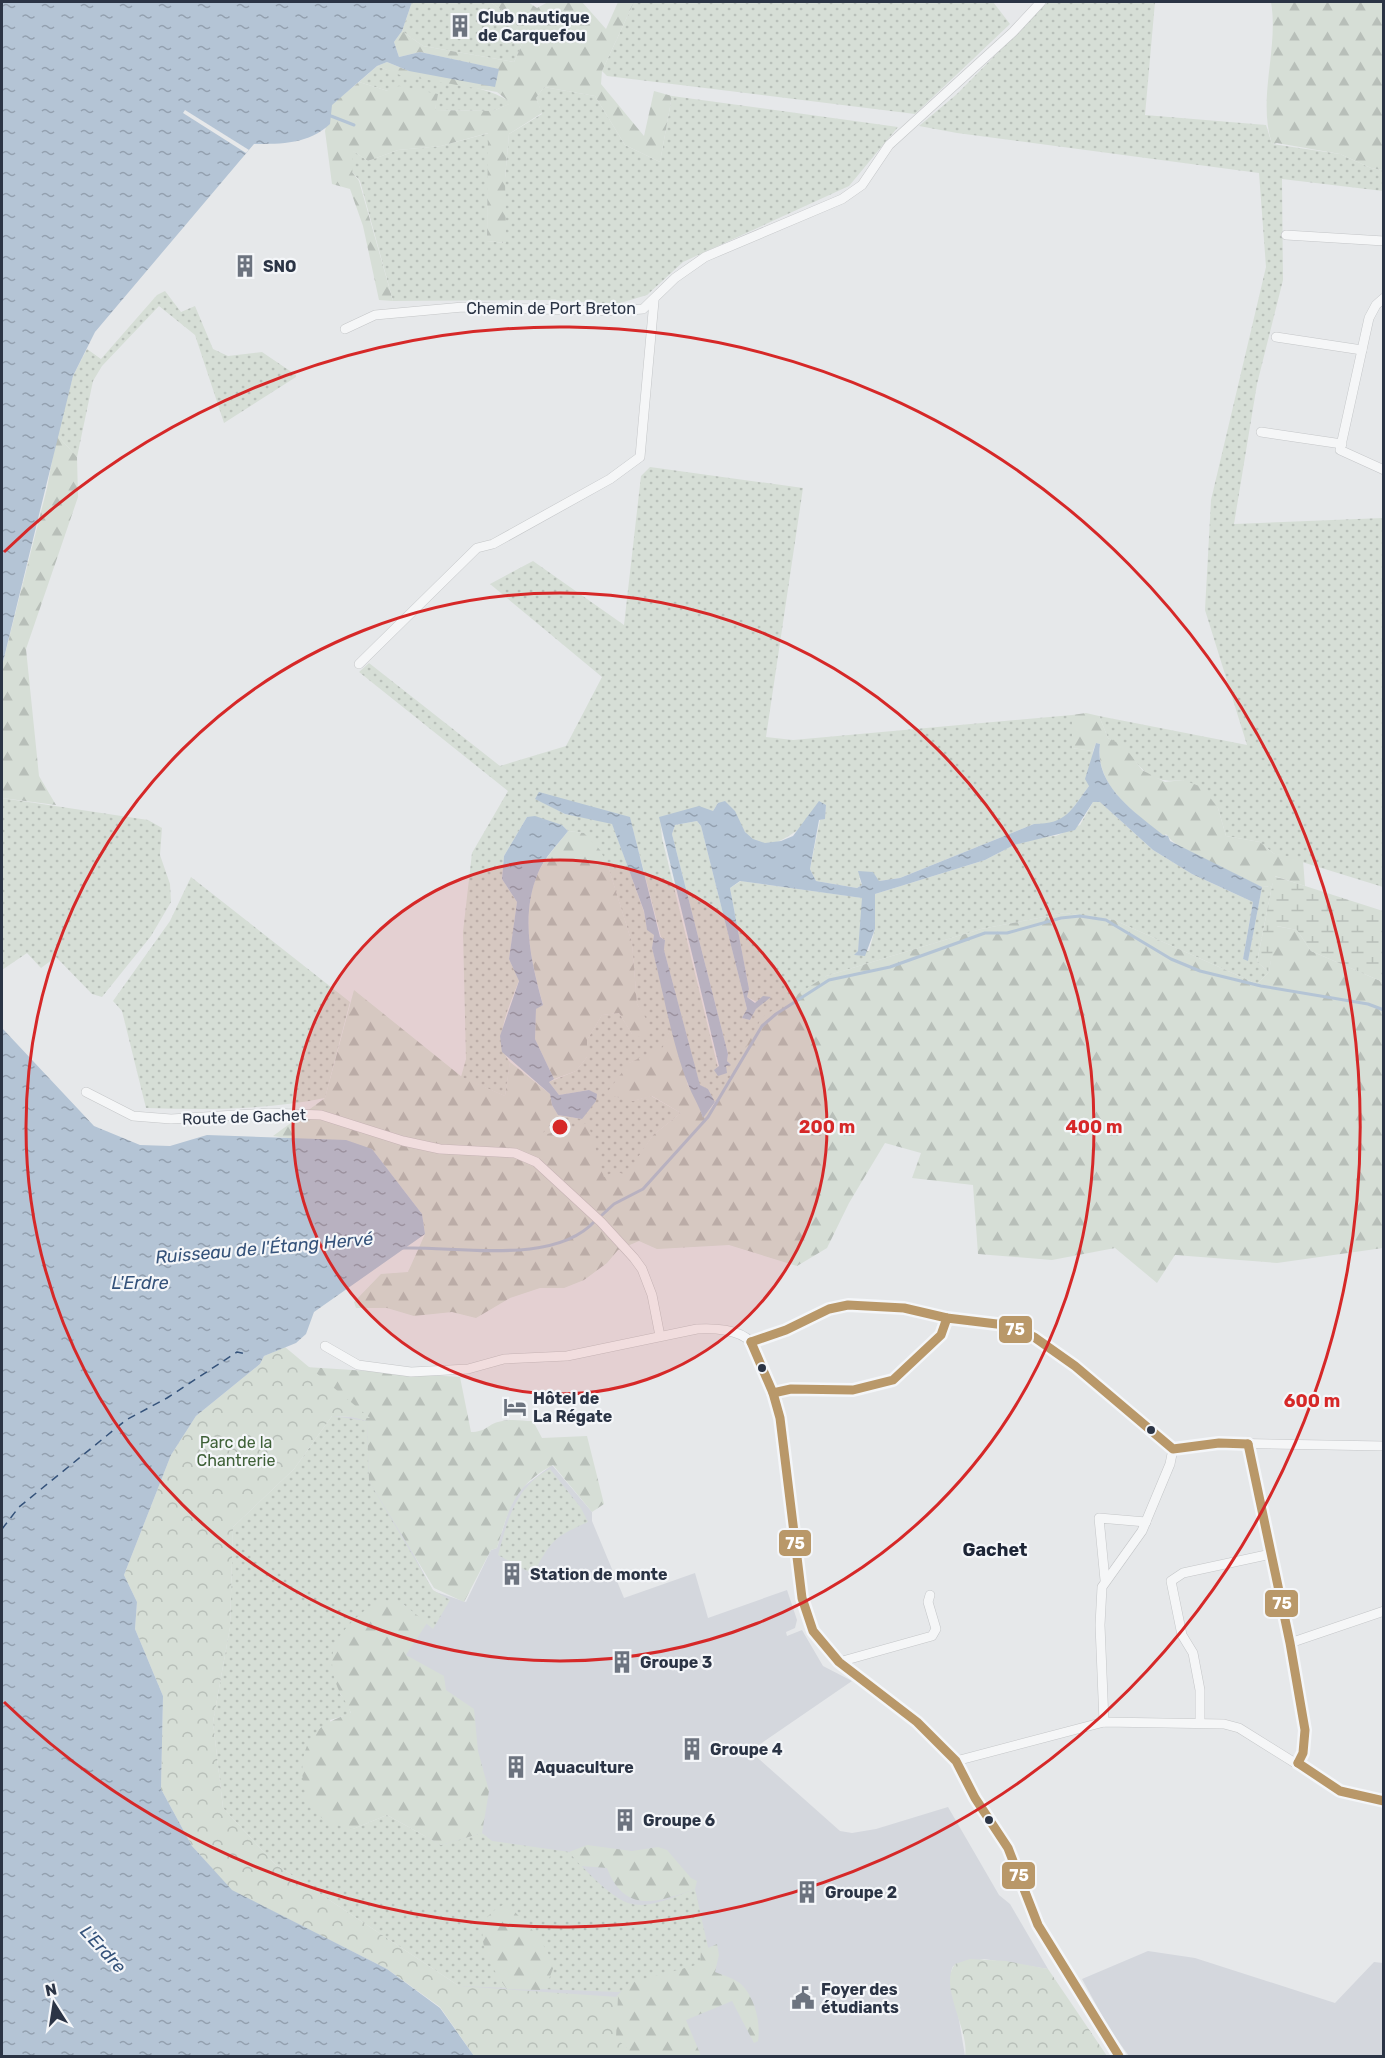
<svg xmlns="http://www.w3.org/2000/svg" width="1385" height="2058" font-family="Rubik,sans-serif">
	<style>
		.built { fill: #d4d7dd }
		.grass { fill: url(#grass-dots) }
		.forest { fill: url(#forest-firs) }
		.wetland { fill: url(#wetland-marsh) }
		.park { fill: url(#park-crowns) }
		.water { fill: url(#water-ripples) }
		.pier { fill: #e6e8ea }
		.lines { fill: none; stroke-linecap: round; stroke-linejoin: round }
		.stream { stroke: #b4c4d5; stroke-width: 3 }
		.ferry { stroke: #34527a; stroke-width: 1.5; stroke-dasharray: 8 6; stroke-linecap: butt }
		.street-casing { stroke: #c4c6c8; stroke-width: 10 }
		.street { stroke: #f5f6f7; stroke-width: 9 }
		.bus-1-casing { stroke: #f4f6f9; stroke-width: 14 }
		.bus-1 { stroke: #b99869; stroke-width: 9 }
		.ring { fill: none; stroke: #d62828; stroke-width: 3 }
		.bus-dot { fill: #2b3445; stroke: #f4f6f9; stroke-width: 2 }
		.labels { text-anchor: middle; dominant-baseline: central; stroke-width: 4.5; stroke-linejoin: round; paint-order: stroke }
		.poi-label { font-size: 16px; font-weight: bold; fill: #2b3445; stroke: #f4f6f9; text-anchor: start }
		.street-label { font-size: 16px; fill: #2b3445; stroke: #f4f6f9 }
		.park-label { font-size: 16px; fill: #3f6138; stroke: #f4f6f9 }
		.water-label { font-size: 18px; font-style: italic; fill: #34527a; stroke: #f4f6f9 }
		.neighbourhood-label { font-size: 18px; font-weight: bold; fill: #1d2536; stroke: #f4f6f9 }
		.centre { fill: #d62828; stroke: #f4f6f9; stroke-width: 3 }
		.ring-label { font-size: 18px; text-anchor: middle; font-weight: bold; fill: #d62828; stroke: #f4f6f9; stroke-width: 4.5; stroke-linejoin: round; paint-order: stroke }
		.line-badge { stroke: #f4f6f9; stroke-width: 2 }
		.badge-label { font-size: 16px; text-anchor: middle; font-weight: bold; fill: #fff }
	</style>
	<defs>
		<pattern id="grass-dots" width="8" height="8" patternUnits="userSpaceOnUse" patternTransform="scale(1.5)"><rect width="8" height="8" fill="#d6ded6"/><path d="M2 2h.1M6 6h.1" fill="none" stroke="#b8bfb9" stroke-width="1.8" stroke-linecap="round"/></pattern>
		<pattern id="forest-firs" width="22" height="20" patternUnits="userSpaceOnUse" patternTransform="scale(1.5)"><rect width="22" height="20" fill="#d6ded6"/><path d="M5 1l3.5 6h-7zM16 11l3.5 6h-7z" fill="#b8bfb9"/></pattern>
		<pattern id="wetland-marsh" width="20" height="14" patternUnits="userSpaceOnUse" patternTransform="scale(1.5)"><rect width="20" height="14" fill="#d6ded6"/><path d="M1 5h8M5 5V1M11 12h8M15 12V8" fill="none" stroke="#b8bfb9"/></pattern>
		<pattern id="park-crowns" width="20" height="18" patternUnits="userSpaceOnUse" patternTransform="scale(1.5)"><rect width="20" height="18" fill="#d6ded6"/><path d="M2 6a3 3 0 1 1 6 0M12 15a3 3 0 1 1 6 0" fill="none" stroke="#b8bfb9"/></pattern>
		<pattern id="water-ripples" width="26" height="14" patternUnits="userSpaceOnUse" patternTransform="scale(1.5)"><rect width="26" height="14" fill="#b4c4d5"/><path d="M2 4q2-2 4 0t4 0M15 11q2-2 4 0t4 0" fill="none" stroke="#93a0af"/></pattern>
	</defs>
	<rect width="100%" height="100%" fill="#e6e8ea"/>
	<!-- built -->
	<g class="built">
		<polygon points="332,1416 370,1418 401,1530 433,1591 466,1602 491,1550 497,1548 509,1509 519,1490 552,1465 592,1512 592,1521 624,1598 695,1573 708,1618 787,1590 797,1620 795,1628 786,1632 787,1636 802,1630 823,1666 852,1681 750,1751 840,1831 852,1833 876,1829 948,1807 999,1895 1010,1904 1048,1969 984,1959 953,1966 951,1972 965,2056 635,2056 459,1986"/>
		<polygon points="1148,1951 1195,1958 1335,2003 1374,1962 1383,1963 1383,2056 1129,2056 1110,2030 1082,1979"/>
	</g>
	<!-- grass -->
	<g class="grass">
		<polygon points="412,2 490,2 514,18 523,42 514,62 423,46 402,31"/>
		<polygon points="634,2 993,2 1010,24 915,114 607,76 602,71"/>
		<path d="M1048,2H1155L1145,115L1266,125L1272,144L1340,154L1371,168L1383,170V191L1282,179L1283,280L1257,384L1234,524L1383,518V887L1273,853L1260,842L1226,836L1218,808L1183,780C1139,786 1140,755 1108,738L1099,716L1247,745L1205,610L1211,500L1266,267L1259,173L957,133L919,126L957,94Z"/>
		<path d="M377,66C418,83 478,79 512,103L493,111L435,110L437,94L388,91L359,82Z"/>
		<polygon points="544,87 595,96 625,145 660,162 672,96 898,127 849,186 683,262 647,295 617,304 547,300 393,301 360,181 352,172 352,150 368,161 398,150 441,146 489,133 487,241 505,243 505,178 509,134 542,114 536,98"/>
		<polygon points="165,291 181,312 195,306 213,349 228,356 262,352 296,375 296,377 224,423 195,335 159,306 102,366 93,381 77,457 57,435 73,376 87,349 101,359 157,295"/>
		<path d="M650,467L803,488L766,737L793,740L1072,715V748L1093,751L1089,786L1065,819L1050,824H1034L900,878L879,881L859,878L862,885L857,888L816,881L810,869L820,820L825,818L826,805C808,821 768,865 745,832C736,818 736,806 718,803L713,811L660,817L662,838L718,1068L723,1073H726V1066L731,1065L727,1061L728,1054L672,834L675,825L697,821L701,826L747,1009L742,1018L750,1020L759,1003L747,997L749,989L730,888L741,881L863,898L858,952L869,951L875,929V894L985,860L1014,845L1042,837L1056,836L1080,825L1093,802H1100L1153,850L1192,874L1253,902L1243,959L1248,960L1262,887L1272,886L1257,962L1269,972L1257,984L1114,920L1065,913L981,929L826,976L715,1102L708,1089L700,1086L664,950L665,940L661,937L630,818L544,803L565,814L612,823L644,912L647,929L654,935L652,948L672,1025L663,1048L629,1063L632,1101L651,1096L681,1113L653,1135L626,1176L604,1178L539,1136L558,1115L582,1119L589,1090L559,1095L549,1082L576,1071L587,1057V1040L602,1015L619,1013L632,1034L652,1030L637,1004L632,943L608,866L584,833L568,831L562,825L527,817L504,856L502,879L517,902L509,959L519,980C510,1006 491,1039 510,1062L505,1096L461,1077L466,1059L463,932L472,853L508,791L359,672L369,663L500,766L566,746L602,677L490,584L533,561L624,625L641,476Z"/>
		<polygon points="2,798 148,820 162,828 160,855 170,884 171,902 151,936 102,997 92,994 56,957 41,968 27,953 2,970"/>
		<path d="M191,877L350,1002L325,1098C267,1110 205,1110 146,1108L122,1011L113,1001L170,921Z"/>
		<path d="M332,1416L367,1421L369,1481L433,1590L450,1600L433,1629L403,1604L340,1694L347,1701L351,1714L330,1720L353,1829L387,1815L441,1845L482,1833L492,1841L569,1852C582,1867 610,1897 628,1903C649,1910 676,1896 695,1889L712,1965L618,1992L459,1986L275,1864L223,1808L213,1722L230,1627L233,1527L294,1469Z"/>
		<path d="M550,1469L581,1508L588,1522C552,1538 552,1540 533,1574L498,1555C508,1520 515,1487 550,1469Z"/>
	</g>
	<!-- forest -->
	<g class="forest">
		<polygon points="490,2 528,2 537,8 548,2 582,2 606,29 618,2 634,2 602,71 601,84 644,136 654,91 672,96 660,162 625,145 595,96 544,87 536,98 542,113 509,134 505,178 506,243 487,241 488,133 441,146 398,150 368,161 353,151 352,172 359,181 393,301 379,300 363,226 350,189 332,184 325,131 331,105 359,82 388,91 399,86 438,94 435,110 493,111 511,103 497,92 400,75 377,66 387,62 409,71 498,69 420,52 399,57 394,42 402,31 423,46 514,62 523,42 514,18"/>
		<path d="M1271,2H1383V170L1371,168L1340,154L1277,143L1272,144C1257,98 1279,49 1271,2Z"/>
		<polygon points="57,435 77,457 78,497 26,649 39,776 56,805 2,798 2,666 47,488"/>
		<path d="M1086,713L1099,716L1108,738L1124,746L1142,770L1165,782L1183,780L1202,787L1218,808L1226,836L1260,842L1273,853L1303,860L1305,886L1275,876L1272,886L1262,887C1239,876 1178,853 1166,834L1163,836C1134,811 1095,787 1100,744L1096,743L1093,751L1072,748V715Z"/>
		<path d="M568,831L584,833L600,850L608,866L632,943L637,1004L653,1030L645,1039L632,1034L619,1013L602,1015L587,1040V1057L576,1071L554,1079L535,1039L536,1009L543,1004C531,962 520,915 538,873C545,858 558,844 568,831Z"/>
		<polygon points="1065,913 1114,920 1257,984 1269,972 1276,926 1297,930 1311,951 1383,982 1383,1248 1277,1263 1175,1255 1157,1283 1115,1248 1052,1260 978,1254 973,1185 912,1178 921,1153 885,1143 849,1203 827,1248 797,1266 729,1245 657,1249 639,1241 618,1250 607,1263 584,1280 564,1288 540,1288 510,1298 476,1318 452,1312 414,1316 387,1308 356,1308 354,1302 381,1274 408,1272 425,1234 422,1214 372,1149 273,1136 325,1098 354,990 462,1077 505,1096 510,1062 550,1094 552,1105 558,1115 540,1136 588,1123 604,1177 615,1171 626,1175 653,1135 681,1113 652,1096 632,1101 606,1094 629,1063 663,1047 672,1025 688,1086 694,1092 703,1117 718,1100 762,1017 826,976 981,929"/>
		<path d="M260,1364L460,1377L471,1432C486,1432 487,1425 498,1422C512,1418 520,1421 533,1421L542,1438L587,1436L604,1504L592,1512L553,1465C514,1486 509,1508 497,1548L491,1550L464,1602L434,1588L369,1481L367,1421L318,1408Z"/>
		<path d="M379,1599L403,1604L427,1623L406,1655L444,1676L446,1690L474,1709L478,1751L489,1791L482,1833L441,1845L387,1815L353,1829C344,1826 330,1824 322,1818C300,1803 296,1758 312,1737C322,1723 336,1719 351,1713C348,1705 344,1700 340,1693C318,1646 345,1626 379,1599Z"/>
		<path d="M587,1845L632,1851L658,1847L667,1850L691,1878L697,1881L695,1889C659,1902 625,1915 607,1868L581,1866L569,1852Z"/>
		<path d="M506,1904C527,1923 543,1939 554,1966L549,1979L540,1990L507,1989C487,1963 464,1920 506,1904Z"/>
		<path d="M717,1944L719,1955L715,1972C723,1975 735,1979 741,1984C755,1997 761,2024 758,2041L754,2043L732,2001L686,2020L701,2056H584L612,2001L629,1983L700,1964L701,1951Z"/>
	</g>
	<!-- wetland -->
	<polygon class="wetland" points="1274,876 1383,911 1383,982 1311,951 1297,930 1277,926 1269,972 1257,962"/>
	<!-- park -->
	<g class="park">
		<polygon points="285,1347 370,1418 332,1416 294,1469 233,1527 230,1627 213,1722 223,1808 275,1864 459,1986 618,1997 616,2038 635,2056 474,2056 440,2007 387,1969 231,1890 192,1846 161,1789 163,1696 135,1629 137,1602 124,1575 171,1455 196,1416 260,1364 264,1356"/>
		<path d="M970,1959L1006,1961L1048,1969L1107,2056H965C970,2031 938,1986 955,1964Z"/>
	</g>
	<!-- water -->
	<g class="water">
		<path d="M2,2H412L402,31L394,42L399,57L420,52L499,69L495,87L409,71L387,62L377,66L332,105L330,124C309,144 282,144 254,144L95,332L73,376L2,666Z"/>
		<path d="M1096,743L1100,744C1094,786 1135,812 1163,835L1168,836L1170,841L1262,887L1248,961L1243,959L1253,902L1192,874L1153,850L1100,802H1093L1075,830L1014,845L985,860L875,894V929L865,956L854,955L858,951L862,898L740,881L730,888L749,989L747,997L755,1003L763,996L771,997L756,1009L750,1020L742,1018L747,1009L701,826L697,821L675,825L672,834L728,1054L727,1061L731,1065L726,1066L727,1073L718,1076L714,1070L719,1066L659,817L699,806L713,811L718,803L725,801L735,811L745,832L753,839L765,843L781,841L793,836L819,801L826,805L825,819L819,820L810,869L816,881L857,888L862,885L858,871L873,872L879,881L900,878L1034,824C1067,824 1071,810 1089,786L1085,779Z"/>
		<path d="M539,792L630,817L660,937L665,940L664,950L700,1085L708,1089L715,1102L703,1118C699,1105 692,1095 688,1084C672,1044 663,990 652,948L654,935L647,930L644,911L612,824L565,814L535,799Z"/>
		<path d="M535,816L562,825L568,831C558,844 544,858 538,873C520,916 531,962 543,1005L536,1009L535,1039L554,1079L549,1082L559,1095L589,1090L597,1094L596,1101L582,1119L558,1115L552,1105L550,1094L502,1052L500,1036L519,981L509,959L517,902L502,879L504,856L527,817Z"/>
		<polygon points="2,1028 94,1126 140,1145 170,1146 207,1135 346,1140 372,1149 422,1214 425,1234 314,1312 306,1334 296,1343 264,1356 260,1364 196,1416 171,1455 124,1575 137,1602 135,1629 163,1696 161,1789 192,1846 232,1890 387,1969 440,2008 474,2056 2,2056"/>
	</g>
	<!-- pier -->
	<polygon class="pier" points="185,110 249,150 246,153 183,113"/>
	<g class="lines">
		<!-- stream -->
		<g class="stream">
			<polyline points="331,116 354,125"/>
			<polyline points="602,1215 614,1204 643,1189 708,1117 762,1026 776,1014 829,980 890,967 985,933 1007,933 1061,918 1080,916 1106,920 1171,959 1200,971 1261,986 1368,1004 1384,1010"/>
			<path d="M403,1248C458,1246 554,1266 595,1221"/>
		</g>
		<!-- ferry -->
		<polyline class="ferry" points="2,1529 19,1507 126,1420 167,1398 237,1352 247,1354"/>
		<!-- street casing -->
		<g class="street-casing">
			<g id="street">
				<polyline points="1286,235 1384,241"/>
				<polyline points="1384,298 1376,305 1369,318 1340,450 1384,470"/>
				<polyline points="345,329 375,315 463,307 617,311 643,309 675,278 705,257 842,199 862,185 889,145 1013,32 1041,2"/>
				<polyline points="1276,337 1362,350"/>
				<polyline points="1261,432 1342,444"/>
				<polyline points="359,664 477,548 493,544 610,479 640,457 654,301"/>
				<polyline points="86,1092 133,1116 171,1119 269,1113 321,1115 403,1141 440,1149 515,1153 536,1162 601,1222 634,1258 642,1269 652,1295 660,1336"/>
				<polyline points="751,1342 786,1330 829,1309 848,1305 904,1308 947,1318 1005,1325 1034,1337 1075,1366 1173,1449 1219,1443 1384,1446"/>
				<path d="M325,1346L358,1365L411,1372L468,1369L504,1359L567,1356L697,1329C713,1328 739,1329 751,1342L773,1393L780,1418L802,1598L813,1631L839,1662L917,1722L956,1761L975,1798L1008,1848L1038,1925L1119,2056"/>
				<polyline points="773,1393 791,1389 853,1390 893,1380 941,1335 947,1318"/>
				<polyline points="1248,1444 1290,1643 1305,1730 1303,1753 1298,1763"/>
				<polyline points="1105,1580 1099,1518 1146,1522"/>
				<polyline points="1290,1643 1384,1611"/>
				<polyline points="839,1662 932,1636 936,1629 928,1602 930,1595"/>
				<polyline points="1104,1722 1100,1625 1102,1587 1142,1531 1170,1464 1173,1449"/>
				<polyline points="1200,1722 1200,1690 1193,1653 1182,1635 1171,1581 1183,1573 1271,1554"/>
				<polyline points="956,1761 1104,1722 1224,1724 1239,1728 1340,1791 1384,1801"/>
			</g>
		</g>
		<!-- street -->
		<use href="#street" class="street"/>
		<!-- bus-1 casing -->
		<g class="bus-1-casing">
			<g id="bus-1">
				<polyline points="751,1342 773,1393 780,1418 802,1598 813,1631 839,1662 917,1722 956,1761 975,1798 1008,1848 1038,1925 1119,2056"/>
				<polyline points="751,1342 786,1330 829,1309 848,1305 904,1308 947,1318 1005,1325 1034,1337 1075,1366 1173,1449 1219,1443 1248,1444"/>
				<polyline points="773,1393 791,1389 853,1390 893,1380 941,1335 947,1318"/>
				<polyline points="1248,1444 1290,1643 1305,1730 1303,1753 1298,1763"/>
				<polyline points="1298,1763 1340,1791 1384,1801"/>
			</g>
		</g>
		<!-- bus-1 -->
		<use href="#bus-1" class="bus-1"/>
	</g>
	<!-- distance rings -->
	<circle cx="560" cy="1127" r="267" fill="#d62828" fill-opacity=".12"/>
	<g class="ring">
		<circle cx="560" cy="1127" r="267"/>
		<circle cx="560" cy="1127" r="534"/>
		<path d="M4 552A800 800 0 1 1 4 1702"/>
	</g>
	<!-- icons -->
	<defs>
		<g id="building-bare" transform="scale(1.8)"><path d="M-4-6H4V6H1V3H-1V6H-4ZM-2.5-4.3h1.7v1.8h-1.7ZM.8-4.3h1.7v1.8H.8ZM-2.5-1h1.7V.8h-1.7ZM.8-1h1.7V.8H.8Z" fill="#6c737f" stroke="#f4f6f9" stroke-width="2.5" paint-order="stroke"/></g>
		<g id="hotel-bare" transform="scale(1.8)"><path d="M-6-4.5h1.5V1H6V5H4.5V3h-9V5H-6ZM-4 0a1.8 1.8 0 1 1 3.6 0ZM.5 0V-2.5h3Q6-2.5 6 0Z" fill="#6c737f" stroke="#f4f6f9" stroke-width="2.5" paint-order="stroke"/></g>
		<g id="civic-bare" transform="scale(1.8)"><path d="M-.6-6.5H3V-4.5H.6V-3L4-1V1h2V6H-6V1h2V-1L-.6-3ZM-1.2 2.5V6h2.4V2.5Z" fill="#6c737f" stroke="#f4f6f9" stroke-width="2.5" paint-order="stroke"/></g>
	</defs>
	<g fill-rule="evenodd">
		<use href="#building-bare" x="460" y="26"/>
		<use href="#building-bare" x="245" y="266"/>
		<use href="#hotel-bare" x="515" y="1407"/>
		<use href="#building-bare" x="512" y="1574"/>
		<use href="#building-bare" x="622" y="1662"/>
		<use href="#building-bare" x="692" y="1749"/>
		<use href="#building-bare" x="516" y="1767"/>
		<use href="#building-bare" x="625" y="1820"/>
		<use href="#building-bare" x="807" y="1892"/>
		<use href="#civic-bare" x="803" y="1998"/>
	</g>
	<!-- markers -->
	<g class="bus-dot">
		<circle cx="762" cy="1368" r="5"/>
		<circle cx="1151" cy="1430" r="5"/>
		<circle cx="989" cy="1820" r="5"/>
	</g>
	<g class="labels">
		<!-- poi labels -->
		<g class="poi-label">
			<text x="478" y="17">Club nautique<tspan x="478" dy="18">de Carquefou</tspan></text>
			<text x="263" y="266">SNO</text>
			<text x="533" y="1398">Hôtel de<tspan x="533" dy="18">La Régate</tspan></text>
			<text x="530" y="1574">Station de monte</text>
			<text x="640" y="1662">Groupe 3</text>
			<text x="710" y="1749">Groupe 4</text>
			<text x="534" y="1767">Aquaculture</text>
			<text x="643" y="1820">Groupe 6</text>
			<text x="825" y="1892">Groupe 2</text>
			<text x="821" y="1989">Foyer des<tspan x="821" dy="18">étudiants</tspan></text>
		</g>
		<!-- street labels -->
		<g class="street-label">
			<text x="551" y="308">Chemin de Port Breton</text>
			<text transform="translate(244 1117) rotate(-2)">Route de Gachet</text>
		</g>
		<!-- park labels -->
		<g class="park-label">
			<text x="236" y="1442">Parc de la<tspan x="236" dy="18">Chantrerie</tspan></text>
		</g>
		<!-- water labels -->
		<g class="water-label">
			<text transform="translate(264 1248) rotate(-5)">Ruisseau de l'Étang Hervé</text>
			<text x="140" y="1283">L'Erdre</text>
			<text transform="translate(103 1949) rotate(47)">L'Erdre</text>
		</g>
		<!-- neighbourhood labels -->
		<g class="neighbourhood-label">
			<text x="995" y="1550">Gachet</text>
		</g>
	</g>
	<circle cx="560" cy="1127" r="9" class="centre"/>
	<g class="ring-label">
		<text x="827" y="1133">200 m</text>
		<text x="1094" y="1133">400 m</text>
		<text x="1312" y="1407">600 m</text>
	</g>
	<g class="line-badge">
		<rect x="998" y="1315" width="35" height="29" rx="6" fill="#b99869"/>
		<rect x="778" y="1529" width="34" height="28" rx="6" fill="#b99869"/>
		<rect x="1264" y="1589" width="35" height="29" rx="6" fill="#b99869"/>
		<rect x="1001" y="1861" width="35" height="29" rx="6" fill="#b99869"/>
	</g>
	<g class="badge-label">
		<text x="1015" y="1335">75</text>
		<text x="795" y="1549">75</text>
		<text x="1282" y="1609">75</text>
		<text x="1019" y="1881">75</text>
	</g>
	<!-- border -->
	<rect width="1385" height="2058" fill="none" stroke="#2b3445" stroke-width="6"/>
	<!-- north arrow -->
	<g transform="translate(54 2004) rotate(348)" stroke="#f4f6f9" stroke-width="4.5" paint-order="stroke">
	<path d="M0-4.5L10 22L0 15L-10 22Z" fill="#2b3445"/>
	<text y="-9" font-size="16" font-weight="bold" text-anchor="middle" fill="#2b3445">N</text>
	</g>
</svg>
